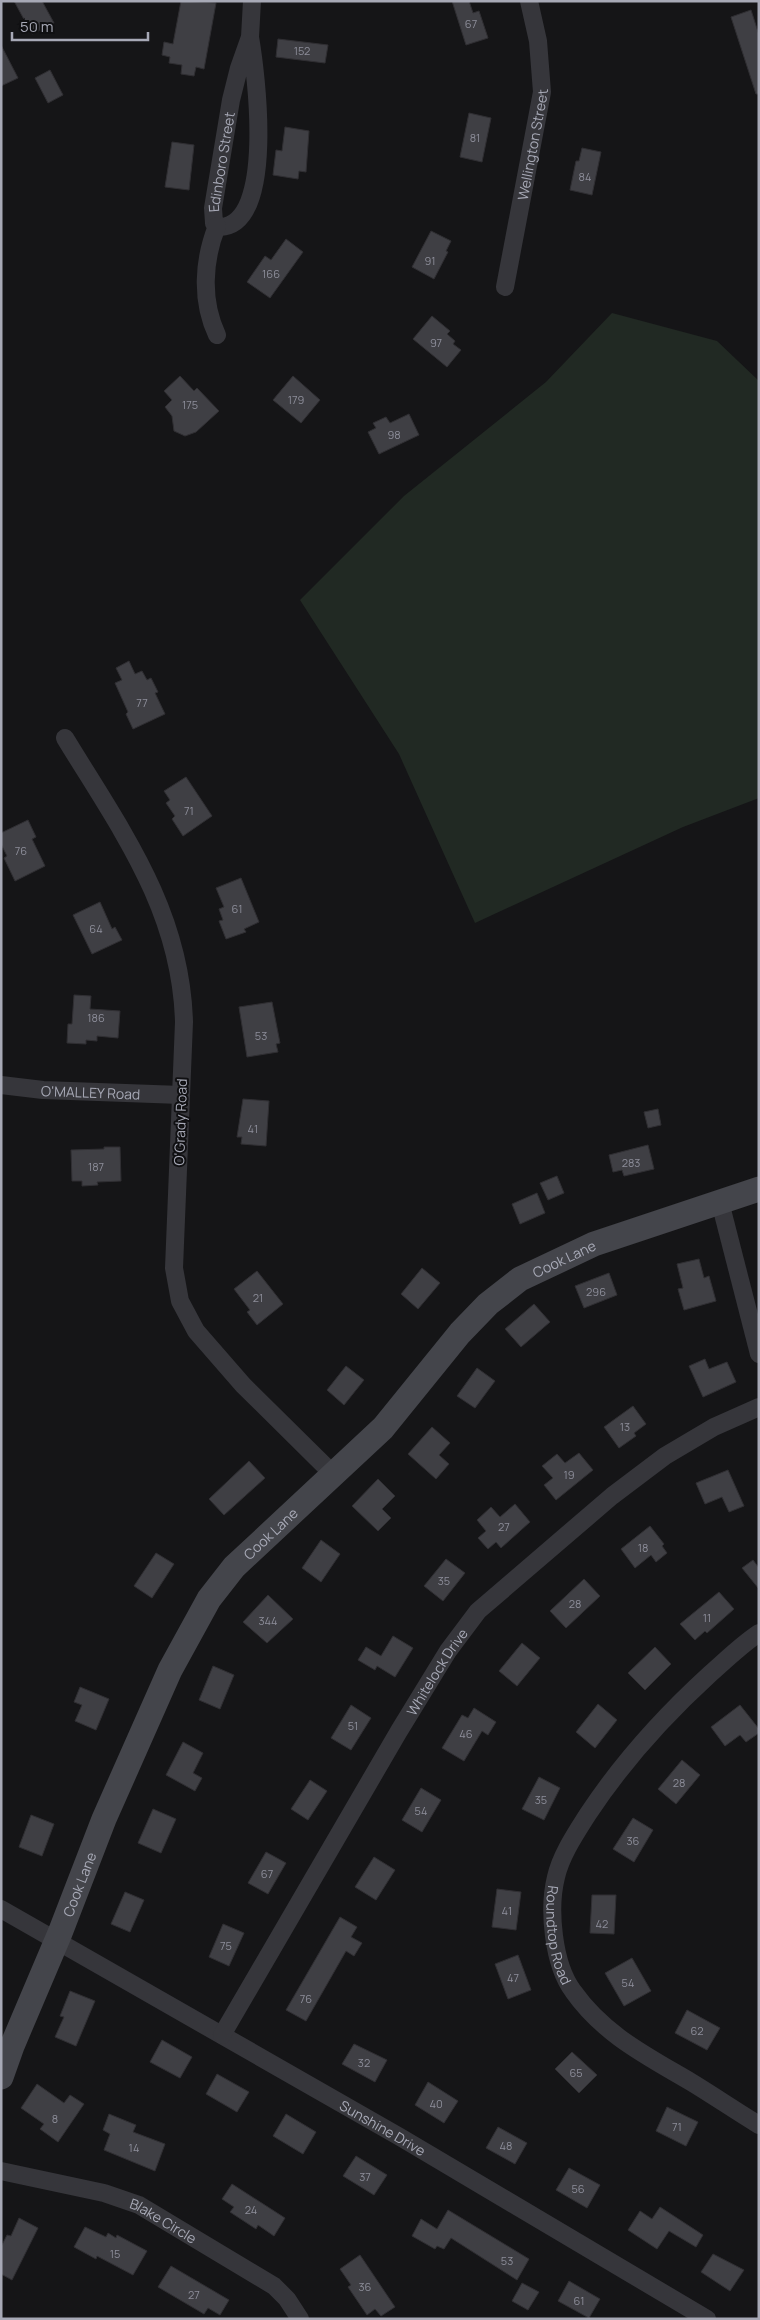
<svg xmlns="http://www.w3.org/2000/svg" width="760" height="2320" font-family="Manrope,sans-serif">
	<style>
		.green { fill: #212923 }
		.building { fill: #3f3f44; stroke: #302f33 }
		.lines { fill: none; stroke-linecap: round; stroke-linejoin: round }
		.street { stroke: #36363b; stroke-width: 18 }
		.secondary { stroke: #44454b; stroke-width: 25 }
		.labels { text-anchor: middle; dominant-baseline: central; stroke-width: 4; stroke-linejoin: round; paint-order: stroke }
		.number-label { font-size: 11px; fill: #8d8e9a }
		.street-label { font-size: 14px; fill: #a7a9b6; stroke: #101012 }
	</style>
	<rect width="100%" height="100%" fill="#151517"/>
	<!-- green -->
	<polygon class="green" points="612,313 717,341 759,381 759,798 683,827 475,923 399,754 300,600 404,496 546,382"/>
	<!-- building -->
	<g class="building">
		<polygon points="14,1 42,1 54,23 32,34"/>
		<polygon points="181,1 216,3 204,69 196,67 194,76 181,74 182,65 169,63 170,57 162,55 164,42 173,44"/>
		<polygon points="452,1 469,1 473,13 479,11 488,38 466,45"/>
		<polygon points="751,10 759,35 759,94 756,94 731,17"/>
		<polygon points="278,39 328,45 325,63 276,57"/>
		<polygon points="1,45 18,78 1,86"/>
		<polygon points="50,70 63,95 48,103 35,78"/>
		<polygon points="469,113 491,118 482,162 460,157"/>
		<polygon points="285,127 309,131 306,172 299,171 298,179 273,175 276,150 282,151"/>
		<polygon points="172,142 194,145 189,190 165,187"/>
		<polygon points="582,148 601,152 592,195 570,190 576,161 579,161"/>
		<polygon points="431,231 451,241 446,251 448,252 434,279 412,267"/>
		<polygon points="286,239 303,252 270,298 247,282 265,256 271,260"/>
		<polygon points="432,316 450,331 447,334 455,341 453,344 461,350 447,367 413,339"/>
		<polygon points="180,376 194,391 197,388 219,411 196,432 185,436 174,431 172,416 165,407 172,400 164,391"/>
		<polygon points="293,376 320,400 301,423 273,400"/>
		<polygon points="409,414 419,435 379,454 368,432 376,428 373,423 386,417 390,423"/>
		<polygon points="129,661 135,674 142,671 147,680 151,678 158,692 155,693 165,714 133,729 126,714 128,712 115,683 122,680 116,668"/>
		<polygon points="186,777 212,816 183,836 172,819 175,816 166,803 170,800 164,791"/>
		<polygon points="28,820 36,837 32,839 45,866 15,881 4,858 7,856 1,844 1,833"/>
		<polygon points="241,878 259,922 244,929 246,932 226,939 219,921 223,920 219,909 224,907 216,888"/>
		<polygon points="100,902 112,929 115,927 122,940 92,954 73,915"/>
		<polygon points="74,995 91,996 90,1009 120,1011 118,1038 97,1036 97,1041 86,1040 86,1044 67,1043 68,1024 72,1024"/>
		<polygon points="272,1002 280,1043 276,1044 278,1052 247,1057 239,1007"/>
		<polygon points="243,1099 269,1101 266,1146 241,1144 242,1137 237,1137"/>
		<polygon points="658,1109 661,1125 648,1128 644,1112"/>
		<polygon points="648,1145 654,1169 624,1176 622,1170 613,1172 609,1155"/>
		<polygon points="104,1147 120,1147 121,1181 97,1182 98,1185 82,1186 82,1181 72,1181 71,1150 104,1149"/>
		<polygon points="557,1176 564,1193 548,1200 540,1183"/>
		<polygon points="537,1193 545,1213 520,1224 512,1204"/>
		<polygon points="699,1259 704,1278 709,1276 716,1301 684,1310 678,1289 683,1288 677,1264"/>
		<polygon points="422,1268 440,1283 418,1309 401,1294"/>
		<polygon points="257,1271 283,1304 257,1325 247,1312 250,1310 234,1289"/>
		<polygon points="609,1273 617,1295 584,1308 575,1286"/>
		<polygon points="534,1304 550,1322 521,1347 505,1329"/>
		<polygon points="705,1359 709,1369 727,1362 736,1382 703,1397 689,1366"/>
		<polygon points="346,1366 364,1380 344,1405 327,1390"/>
		<polygon points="477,1368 495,1381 475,1408 457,1396"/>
		<polygon points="633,1406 646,1424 634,1433 636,1436 619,1448 604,1427"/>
		<polygon points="432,1427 450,1443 439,1455 449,1464 436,1479 408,1454"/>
		<polygon points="579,1453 593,1470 556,1500 544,1485 553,1478 542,1466 557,1454 565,1463"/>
		<polygon points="249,1461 265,1478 224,1515 209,1499"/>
		<polygon points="728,1470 744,1506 729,1512 722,1497 705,1504 696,1483"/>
		<polygon points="378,1479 395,1496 382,1509 391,1518 378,1531 352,1506"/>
		<polygon points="515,1504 530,1522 501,1548 496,1542 488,1549 478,1538 486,1531 477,1520 491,1507 500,1517"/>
		<polygon points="650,1526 664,1544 662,1546 667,1553 656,1562 651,1555 635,1568 621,1549"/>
		<polygon points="321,1540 340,1554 321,1582 302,1568"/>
		<polygon points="156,1553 174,1564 152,1598 134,1586"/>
		<polygon points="446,1559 465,1573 443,1601 424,1586"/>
		<polygon points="753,1560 759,1568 759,1589 742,1568"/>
		<polygon points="584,1579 600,1596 566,1628 550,1611"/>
		<polygon points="719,1592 734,1609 707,1633 705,1631 695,1640 680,1624"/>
		<polygon points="268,1595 293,1619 267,1643 243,1622"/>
		<polygon points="393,1636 413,1648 395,1677 377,1666 375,1670 358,1660 366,1647 381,1656"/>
		<polygon points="522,1643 540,1658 517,1686 499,1671"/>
		<polygon points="655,1647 671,1664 645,1690 628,1673"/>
		<polygon points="213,1666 234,1675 220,1709 199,1700"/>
		<polygon points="80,1687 109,1699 96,1730 75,1721 82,1705 74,1702"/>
		<polygon points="598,1704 617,1720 595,1748 576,1732"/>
		<polygon points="351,1705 371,1718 351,1750 331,1738"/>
		<polygon points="740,1705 759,1729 759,1733 746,1742 740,1735 725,1746 711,1727"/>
		<polygon points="474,1708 496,1722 488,1735 482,1731 464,1761 442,1748 462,1715 468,1718"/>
		<polygon points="183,1742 203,1753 193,1773 202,1778 195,1791 166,1775"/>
		<polygon points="682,1760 700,1775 676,1804 658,1789"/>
		<polygon points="539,1777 560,1788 544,1820 522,1809"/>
		<polygon points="310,1780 327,1791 308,1820 291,1809"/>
		<polygon points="421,1788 441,1800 422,1832 402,1820"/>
		<polygon points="153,1809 176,1819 161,1853 138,1843"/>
		<polygon points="31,1815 54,1824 42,1856 19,1847"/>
		<polygon points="633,1818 653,1830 634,1862 613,1849"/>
		<polygon points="266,1852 286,1863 268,1894 248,1883"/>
		<polygon points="374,1857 395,1870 376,1900 355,1887"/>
		<polygon points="497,1889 521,1892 516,1930 492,1927"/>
		<polygon points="125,1892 144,1900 130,1932 111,1924"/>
		<polygon points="592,1895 616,1895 614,1934 590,1933"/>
		<polygon points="340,1917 357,1927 351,1937 362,1943 354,1956 346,1951 306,2021 286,2010"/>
		<polygon points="223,1924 244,1933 229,1966 209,1957"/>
		<polygon points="518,1955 531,1990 508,1999 495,1964"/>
		<polygon points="632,1958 651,1991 624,2006 605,1973"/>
		<polygon points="70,1991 95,2001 76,2046 55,2037 64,2017 60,2016"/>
		<polygon points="687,2010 720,2028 707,2050 675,2033"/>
		<polygon points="162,2040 192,2057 180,2078 150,2062"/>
		<polygon points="354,2044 387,2060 375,2082 342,2064"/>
		<polygon points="572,2052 597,2075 579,2093 555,2069"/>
		<polygon points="217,2074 249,2092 237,2112 206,2094"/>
		<polygon points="428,2082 458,2101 444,2123 415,2105"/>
		<polygon points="37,2084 64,2103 70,2095 84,2104 58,2142 40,2129 44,2124 21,2108"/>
		<polygon points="667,2107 698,2122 686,2146 656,2131"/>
		<polygon points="109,2114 136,2125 133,2132 165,2144 155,2171 104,2150 110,2134 103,2130"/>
		<polygon points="286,2114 316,2132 303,2154 273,2136"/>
		<polygon points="498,2127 527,2143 515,2164 486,2148"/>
		<polygon points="356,2156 387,2175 374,2195 343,2176"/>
		<polygon points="569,2168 600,2185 587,2208 556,2190"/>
		<polygon points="232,2184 285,2218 274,2236 258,2225 256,2229 230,2212 234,2207 222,2199"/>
		<polygon points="660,2207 703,2235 696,2247 669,2231 657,2249 628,2230 640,2211 652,2219"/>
		<polygon points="448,2210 529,2259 517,2280 451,2238 444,2249 437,2246 435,2249 412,2236 421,2219 437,2229"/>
		<polygon points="19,2218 38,2228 12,2280 1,2274 1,2247 7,2235 11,2236"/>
		<polygon points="85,2227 106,2237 108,2233 116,2238 117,2235 147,2251 133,2275 97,2256 96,2259 74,2247"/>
		<polygon points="713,2254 744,2270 730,2291 701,2272"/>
		<polygon points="360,2255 395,2307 381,2316 375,2309 367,2315 348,2287 351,2285 340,2269"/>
		<polygon points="171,2266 229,2300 220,2315 208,2308 204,2314 158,2287"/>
		<polygon points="569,2281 600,2299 589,2318 558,2301"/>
		<polygon points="522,2283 539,2292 528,2310 512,2301"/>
	</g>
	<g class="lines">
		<!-- street -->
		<g class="street">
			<path id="s1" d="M250,37C256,72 276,225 220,227L214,223L213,208L231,100L239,68L250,37L252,1"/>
			<path d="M217,226C203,261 201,301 217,335"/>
			<path id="s2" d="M505,287L542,92L538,41L529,1"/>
			<path d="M65,738C121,830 181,910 184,1022L174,1268L180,1301L196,1331L243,1385L334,1475"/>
			<path id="s3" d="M1,1085L43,1090L181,1095"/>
			<polyline points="720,1202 759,1354"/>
			<path id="s4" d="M759,1633C741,1645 726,1660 710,1674C664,1716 623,1761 588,1814C576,1833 561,1855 556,1877C548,1909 553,1964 573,1991C604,2035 647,2056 691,2082C714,2096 736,2111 759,2125"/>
			<path id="s5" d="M1,1909L400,2137L707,2319"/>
			<path id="s6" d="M222,2035L399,1731L448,1651L478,1611L612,1496L665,1456L714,1427L759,1407"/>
			<path id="s7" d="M1,2171L104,2193L139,2205L274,2286L287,2299L300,2319"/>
		</g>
		<!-- secondary -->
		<path class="secondary" id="s8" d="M1,2077L12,2046L60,1933L104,1819L170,1670L209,1599L234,1567L383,1428L460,1333L488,1304L520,1279L594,1244L759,1189"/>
	</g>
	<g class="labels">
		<!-- number labels -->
		<g class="number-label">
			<text x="471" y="23">67</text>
			<text x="302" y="50">152</text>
			<text x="475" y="137">81</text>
			<text x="585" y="176">84</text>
			<text x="430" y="260">91</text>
			<text x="271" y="273">166</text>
			<text x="436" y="342">97</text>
			<text x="296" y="399">179</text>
			<text x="190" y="404">175</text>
			<text x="394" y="434">98</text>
			<text x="142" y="702">77</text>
			<text x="189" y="810">71</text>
			<text x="21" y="850">76</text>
			<text x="237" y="908">61</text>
			<text x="96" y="928">64</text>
			<text x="96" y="1017">186</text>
			<text x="261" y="1035">53</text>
			<text x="253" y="1128">41</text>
			<text x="631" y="1162">283</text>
			<text x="96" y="1166">187</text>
			<text x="596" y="1291">296</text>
			<text x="258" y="1297">21</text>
			<text x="625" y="1426">13</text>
			<text x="569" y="1474">19</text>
			<text x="504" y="1526">27</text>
			<text x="643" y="1547">18</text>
			<text x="444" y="1580">35</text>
			<text x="575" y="1603">28</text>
			<text x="707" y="1617">11</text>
			<text x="268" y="1620">344</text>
			<text x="353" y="1725">51</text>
			<text x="466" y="1733">46</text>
			<text x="679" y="1782">28</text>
			<text x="541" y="1799">35</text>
			<text x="421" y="1810">54</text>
			<text x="633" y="1840">36</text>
			<text x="267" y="1873">67</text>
			<text x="507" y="1910">41</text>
			<text x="602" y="1923">42</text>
			<text x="226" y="1945">75</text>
			<text x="513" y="1977">47</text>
			<text x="628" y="1982">54</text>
			<text x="306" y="1998">76</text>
			<text x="697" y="2030">62</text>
			<text x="364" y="2062">32</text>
			<text x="576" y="2072">65</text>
			<text x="436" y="2103">40</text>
			<text x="55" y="2118">8</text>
			<text x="677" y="2126">71</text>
			<text x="506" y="2145">48</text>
			<text x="134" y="2147">14</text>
			<text x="365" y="2176">37</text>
			<text x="578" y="2188">56</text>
			<text x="251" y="2209">24</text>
			<text x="115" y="2253">15</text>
			<text x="507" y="2260">53</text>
			<text x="365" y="2286">36</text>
			<text x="194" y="2294">27</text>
			<text x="579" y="2300">61</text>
		</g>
		<!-- street labels -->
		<g class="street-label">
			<text stroke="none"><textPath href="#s2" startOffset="145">Wellington Street</textPath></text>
			<text stroke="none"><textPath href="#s1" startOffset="276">Edinboro Street</textPath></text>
			<text stroke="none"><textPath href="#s3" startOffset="90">O'MALLEY Road</textPath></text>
			<text transform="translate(180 1122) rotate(-88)">O'Grady Road</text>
			<text stroke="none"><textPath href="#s8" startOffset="1018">Cook Lane</textPath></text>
			<text stroke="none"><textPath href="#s8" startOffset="612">Cook Lane</textPath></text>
			<text stroke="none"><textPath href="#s6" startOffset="422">Whitelock Drive</textPath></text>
			<text stroke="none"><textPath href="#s8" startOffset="208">Cook Lane</textPath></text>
			<text stroke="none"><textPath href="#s4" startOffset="380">Roundtop Road</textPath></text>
			<text stroke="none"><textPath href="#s5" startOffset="440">Sunshine Drive</textPath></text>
			<text stroke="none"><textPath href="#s7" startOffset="171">Blake Circle</textPath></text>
		</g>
	</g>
	<!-- border -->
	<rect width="760" height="2320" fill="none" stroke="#a7a9b6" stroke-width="5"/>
	<!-- scale -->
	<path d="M12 32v8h136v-8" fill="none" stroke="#a7a9b6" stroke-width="2.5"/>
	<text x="20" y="32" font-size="15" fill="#a7a9b6" stroke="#101012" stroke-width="4" paint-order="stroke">50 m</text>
</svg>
